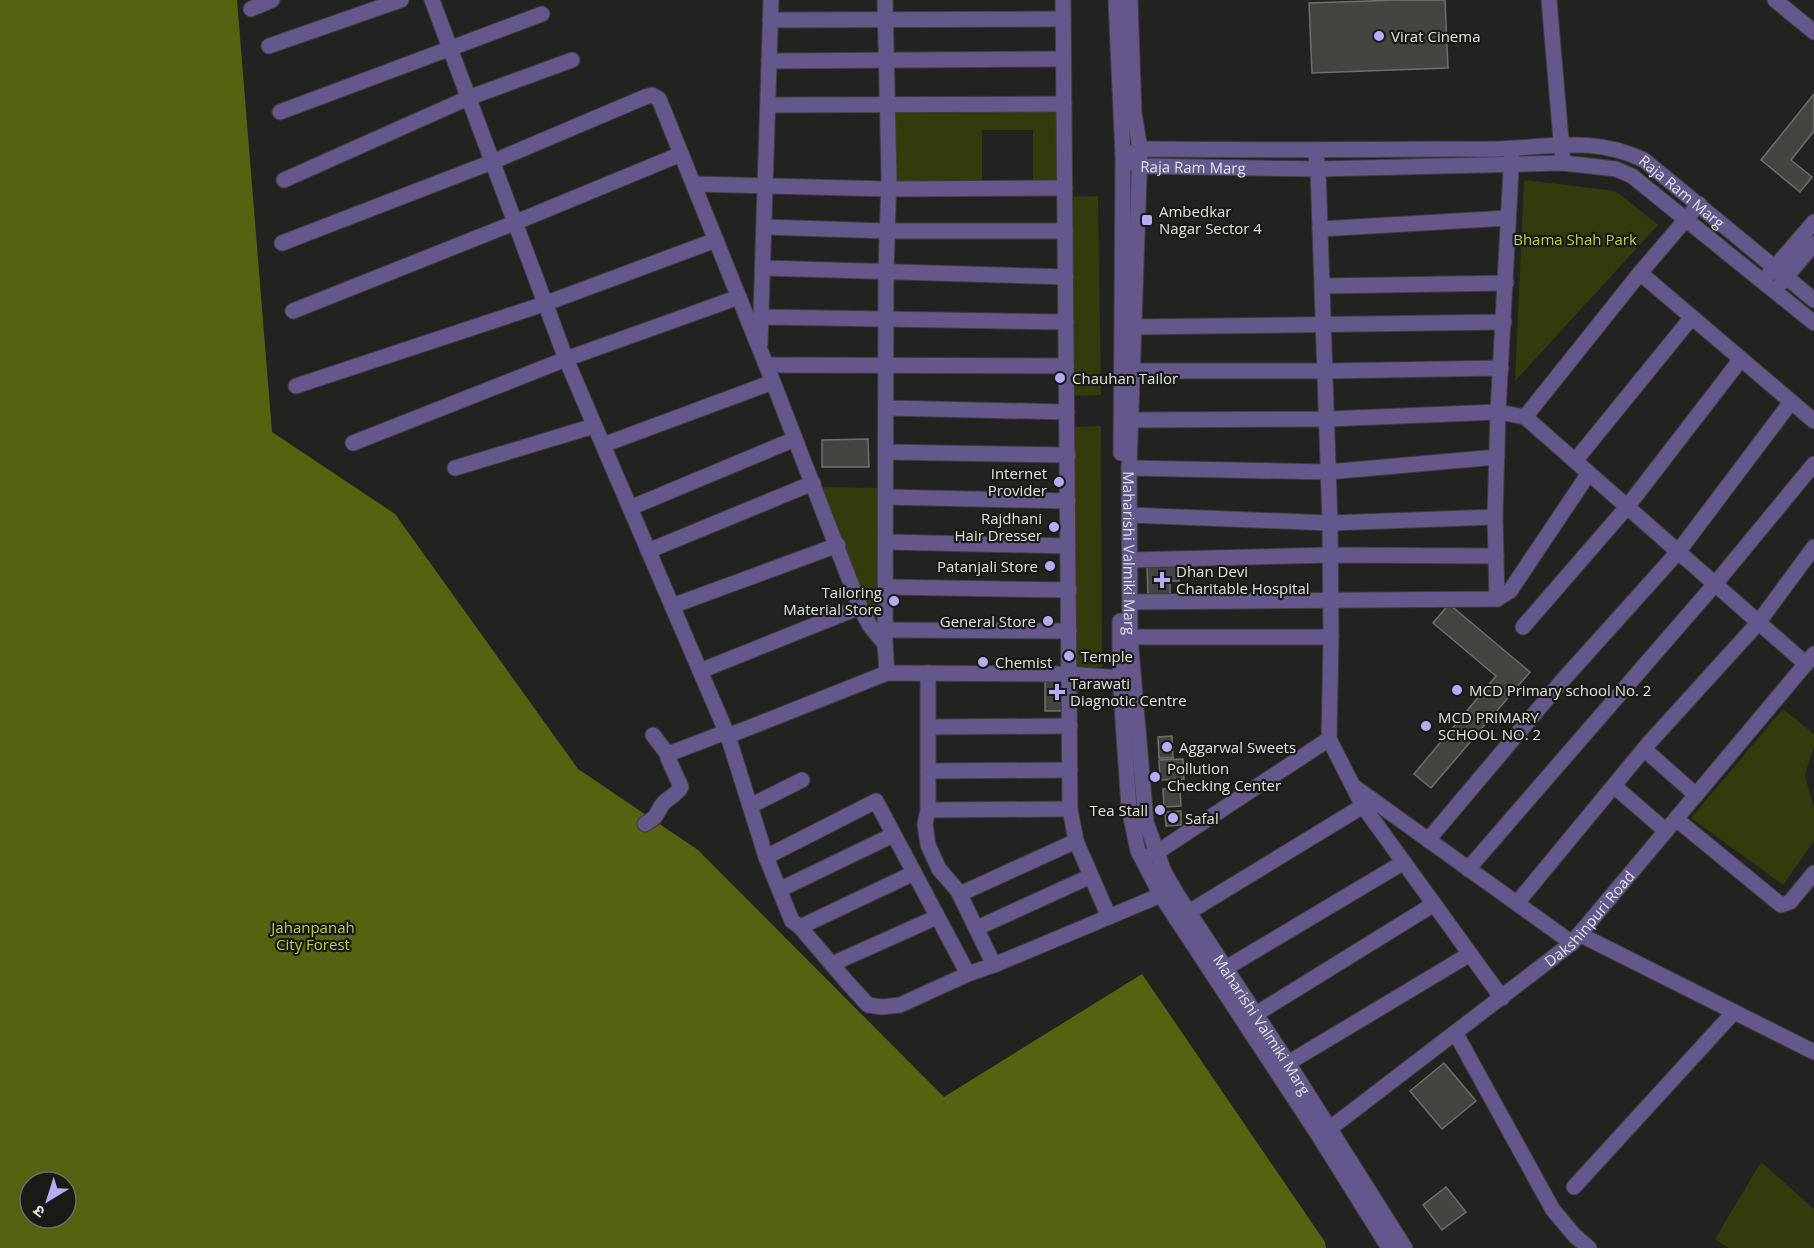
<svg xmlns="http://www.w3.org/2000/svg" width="1814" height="1248" font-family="'Open Sans','Noto Sans Devanagari',sans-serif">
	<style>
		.green { fill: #333a0c }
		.forest { fill: #576211; fill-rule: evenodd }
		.building { fill: #444541; stroke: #6e6f6b; stroke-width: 1.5 }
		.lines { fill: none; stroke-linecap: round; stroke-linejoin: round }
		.minor-casing { stroke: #3d3e3b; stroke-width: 17 }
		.tertiary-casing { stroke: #3d3e3b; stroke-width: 17 }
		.minor { stroke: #63578c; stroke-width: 15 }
		.tertiary { stroke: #63578c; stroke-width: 15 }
		.poi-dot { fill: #baaaf6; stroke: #191a16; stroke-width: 2 }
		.labels { text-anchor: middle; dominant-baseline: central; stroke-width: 4.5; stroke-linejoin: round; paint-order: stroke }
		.poi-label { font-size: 15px; fill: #e3e4e2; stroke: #191a16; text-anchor: start }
		.street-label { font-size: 15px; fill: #e3e4e2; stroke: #191a16 }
		.park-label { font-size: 15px; fill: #bace4a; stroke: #191a16 }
	</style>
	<rect width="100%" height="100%" fill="#222320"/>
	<!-- green -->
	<g class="green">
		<polygon points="890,108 1060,108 1061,184 1033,184 1033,130 982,130 982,186 891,187"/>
		<polygon points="1524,180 1616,191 1658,225 1515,381"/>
		<polygon points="1098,196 1101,395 1070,396 1067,197"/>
		<polygon points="1101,426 1102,674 1072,671 1070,427"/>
		<polygon points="819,487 881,488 881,634 874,624"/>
		<polygon points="1783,709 1814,734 1814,746 1805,775 1814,809 1814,841 1783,885 1691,818"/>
		<polygon points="1761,1162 1814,1209 1814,1248 1729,1248 1715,1239"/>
	</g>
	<!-- forest -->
	<path class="forest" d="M0,0H237L272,432L395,514L578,769L698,850L944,1097L1142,974L1325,1242L1326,1248H0ZM30,1182H66V1218H30Z"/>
	<!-- building -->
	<g class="building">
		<polygon points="1397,0 1445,0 1448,68 1312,73 1309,3"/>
		<polygon points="1814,94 1814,131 1791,160 1812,177 1800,192 1761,160"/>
		<polygon points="868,439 869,467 822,467 822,440"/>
		<polygon points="1178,563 1179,581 1170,581 1170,597 1148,598 1147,565"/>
		<polygon points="1449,604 1530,672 1431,788 1414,774 1496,676 1433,623"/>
		<polygon points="1045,677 1066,677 1065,711 1045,711"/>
		<polygon points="1172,736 1173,758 1159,758 1158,737"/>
		<polygon points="1183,759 1184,779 1160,780 1159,760"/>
		<polygon points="1180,788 1181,806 1164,807 1163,789"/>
		<polygon points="1181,811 1181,825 1166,826 1165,812"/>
		<polygon points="1444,1063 1476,1101 1442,1129 1410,1091"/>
		<polygon points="1446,1187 1466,1212 1442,1230 1423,1205"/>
	</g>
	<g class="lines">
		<!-- minor casing -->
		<g class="minor-casing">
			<g id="minor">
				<polyline points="432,0 566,359 728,736 766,857 792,921 800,927 847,982 868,1005 882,1007 900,1005 968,974 994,965 1161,895 1172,889"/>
				<polyline points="885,0 889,176 886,272 885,644 887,673"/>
				<polyline points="1063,0 1070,809 1076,841 1109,917"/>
				<polyline points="1549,0 1563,163"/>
				<polyline points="1775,0 1814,32"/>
				<polyline points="251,9 272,0"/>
				<polyline points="770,20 1063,19"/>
				<polyline points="269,46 401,0"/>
				<polyline points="769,61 1063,59"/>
				<polyline points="768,105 1064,104"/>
				<polyline points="280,112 542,14"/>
				<polyline points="1315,151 1318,169 1330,523 1331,637 1329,739 1363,806 1502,998"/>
				<polyline points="284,180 468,98 572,60"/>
				<polyline points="694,184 889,189 1065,188"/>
				<polyline points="764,227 887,231 1065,231"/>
				<polyline points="1320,229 1508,218"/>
				<polyline points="282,243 492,162 645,97 652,95 659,99 773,382 860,607 870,626 885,644"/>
				<polyline points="763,268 1066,277"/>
				<polyline points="1640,273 1814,421"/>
				<polyline points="1322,286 1506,283"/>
				<polyline points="293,311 514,223 681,154"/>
				<polyline points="761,317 1066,322"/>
				<polyline points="1133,327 1504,322"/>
				<polyline points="760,345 771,0"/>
				<polyline points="766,365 1066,366"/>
				<polyline points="1133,371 1326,371 1501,368"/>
				<polyline points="296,386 544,304 716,240"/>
				<polyline points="887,408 1067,412"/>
				<polyline points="1525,417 1640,273 1699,204"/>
				<polyline points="1133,420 1327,419 1498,412 1525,417 1806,664"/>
				<polyline points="353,443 566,359 739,297"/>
				<polyline points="603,445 773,382"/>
				<polyline points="886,452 1068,455"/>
				<polyline points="1575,461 1692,317"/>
				<polyline points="455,468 594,426"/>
				<polyline points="1129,468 1328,472 1497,457"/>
				<polyline points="886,497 1068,501"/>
				<polyline points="630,508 795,439"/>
				<polyline points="1130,515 1330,523 1495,517"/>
				<polyline points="886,542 1068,546"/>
				<polyline points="648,551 813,483"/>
				<polyline points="1130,560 1330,555 1496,556"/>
				<polyline points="886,587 1069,590"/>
				<polyline points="1497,599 1510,591 1589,473"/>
				<polyline points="1130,602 1497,599 1495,517 1498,412 1512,151"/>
				<polyline points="672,606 838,545"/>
				<polyline points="1523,627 1627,507 1741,359"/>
				<polyline points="885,630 1069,631"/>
				<polyline points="1120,637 1331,637"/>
				<polyline points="700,671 860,607"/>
				<polyline points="928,673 928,810 925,824 928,845 939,869 958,891 994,965"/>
				<polyline points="929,727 1070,726"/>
				<polyline points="653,735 669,756"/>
				<polyline points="728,736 887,673 1069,674 1133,679"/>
				<polyline points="1644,749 1696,795"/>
				<polyline points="928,771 1070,770"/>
				<polyline points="1614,786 1666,831"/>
				<polyline points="1356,788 1572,943"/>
				<polyline points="750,806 802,780"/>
				<polyline points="928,810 1070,809"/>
				<polyline points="1676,819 1781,905 1790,902 1814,873"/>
				<path d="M645,824C659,815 654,817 662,805C667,798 677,795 681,787L668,758L671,753L726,732"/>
				<polyline points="1428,840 1562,681 1678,552 1791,402"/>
				<polyline points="766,857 876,801 968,974"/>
				<polyline points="1145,857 1156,853 1329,739"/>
				<polyline points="1468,869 1715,584 1814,464"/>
				<polyline points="781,889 893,835"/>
				<polyline points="960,894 1076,841"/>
				<polyline points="1517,903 1649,743 1758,623 1814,547"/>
				<polyline points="1189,912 1363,806"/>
				<polyline points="800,927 914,873"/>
				<polyline points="977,928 1091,876"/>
				<polyline points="1579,934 1814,1052"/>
				<polyline points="832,964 937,917"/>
				<polyline points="1226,968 1404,862"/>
				<polyline points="1256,1014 1434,904"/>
				<polyline points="1456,1034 1553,1210 1575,1236 1589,1248"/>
				<polyline points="1288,1063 1470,954"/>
				<polyline points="1574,1187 1734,1012"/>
			</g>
		</g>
		<!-- tertiary casing -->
		<g class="tertiary-casing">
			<g id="tertiary">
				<polyline points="1116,0 1123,158 1121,453"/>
				<path id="s1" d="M1130,0L1134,113L1140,149L1129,468L1130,637L1146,822L1164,872L1178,896L1288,1063L1405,1248"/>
				<path id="s2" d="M1131,154L1140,149C1244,150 1347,150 1451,149C1472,149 1493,150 1515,148C1561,145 1601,139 1644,160L1814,300"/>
				<path id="s3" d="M1131,162L1139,166L1318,169L1563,163L1616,169L1632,176L1814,323"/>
				<polyline points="1769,274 1814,222"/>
				<polyline points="1781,283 1814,244"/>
				<polyline points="1120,621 1120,677 1129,808 1138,851 1162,897 1319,1136 1389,1248"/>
				<path id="s4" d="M1324,1133L1572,943L1814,654"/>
			</g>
		</g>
		<!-- minor -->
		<use href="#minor" class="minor"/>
		<!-- tertiary -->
		<use href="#tertiary" class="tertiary"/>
	</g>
	<!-- markers -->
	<g class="poi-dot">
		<circle cx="1379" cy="36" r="6"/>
		<rect x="1141" y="214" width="12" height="12" rx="3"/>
		<circle cx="1060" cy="378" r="6"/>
		<circle cx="1059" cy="482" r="6"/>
		<circle cx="1054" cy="527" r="6"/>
		<circle cx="1050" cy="566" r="6"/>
		<path d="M1159 571h6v6h6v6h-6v6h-6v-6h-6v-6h6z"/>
		<circle cx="894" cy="601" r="6"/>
		<circle cx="1048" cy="621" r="6"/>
		<circle cx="1069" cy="656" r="6"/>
		<circle cx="983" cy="662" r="6"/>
		<circle cx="1457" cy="690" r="6"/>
		<path d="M1054 683h6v6h6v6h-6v6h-6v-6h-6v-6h6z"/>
		<circle cx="1426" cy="726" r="6"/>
		<circle cx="1167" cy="747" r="6"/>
		<circle cx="1155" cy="777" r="6"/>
		<circle cx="1160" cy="810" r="6"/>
		<circle cx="1173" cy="818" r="6"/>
	</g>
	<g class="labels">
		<!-- poi labels -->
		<g class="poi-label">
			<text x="1391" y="36">Virat Cinema</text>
			<text x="1159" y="211">Ambedkar<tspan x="1159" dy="17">Nagar Sector 4</tspan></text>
			<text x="1072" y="378">Chauhan Tailor</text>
			<text x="1047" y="473" text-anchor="end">Internet<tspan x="1047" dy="17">Provider</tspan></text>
			<text x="1042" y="518" text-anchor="end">Rajdhani<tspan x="1042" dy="17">Hair Dresser</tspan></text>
			<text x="1038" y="566" text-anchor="end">Patanjali Store</text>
			<text x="1176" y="571">Dhan Devi<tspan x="1176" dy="17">Charitable Hospital</tspan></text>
			<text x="882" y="592" text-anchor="end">Tailoring<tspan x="882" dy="17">Material Store</tspan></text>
			<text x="1036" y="621" text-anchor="end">General Store</text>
			<text x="1081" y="656">Temple</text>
			<text x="995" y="662">Chemist</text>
			<text x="1070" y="683">Tarawati<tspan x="1070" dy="17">Diagnotic Centre</tspan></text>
			<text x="1469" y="690">MCD Primary school No. 2</text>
			<text x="1438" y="717">MCD PRIMARY<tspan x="1438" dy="17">SCHOOL NO. 2</tspan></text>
			<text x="1179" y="747">Aggarwal Sweets</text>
			<text x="1167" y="768">Pollution<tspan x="1167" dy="17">Checking Center</tspan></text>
			<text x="1148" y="810" text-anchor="end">Tea Stall</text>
			<text x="1185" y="818">Safal</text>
		</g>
		<!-- street labels -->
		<g class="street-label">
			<text stroke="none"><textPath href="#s3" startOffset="63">Raja Ram Marg</textPath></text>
			<text stroke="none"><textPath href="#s2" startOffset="566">Raja Ram Marg</textPath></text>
			<text stroke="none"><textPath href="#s1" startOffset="554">Maharishi Valmiki Marg</textPath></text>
			<text stroke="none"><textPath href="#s4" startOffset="342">Dakshinpuri Road</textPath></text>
			<text stroke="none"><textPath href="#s1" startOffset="1058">Maharishi Valmiki Marg</textPath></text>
		</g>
		<!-- park labels -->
		<g class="park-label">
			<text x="1575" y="239">Bhama Shah Park</text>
			<text x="313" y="927">Jahanpanah<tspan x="313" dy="17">City Forest</tspan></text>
		</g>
	</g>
	<!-- north arrow -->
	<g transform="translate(48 1200) rotate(218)"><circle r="28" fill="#191a16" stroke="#6a6b68" stroke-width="1.5"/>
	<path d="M0-4.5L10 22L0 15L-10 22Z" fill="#baaaf6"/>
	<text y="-9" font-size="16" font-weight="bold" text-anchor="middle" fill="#e3e4e2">उ</text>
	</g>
</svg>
